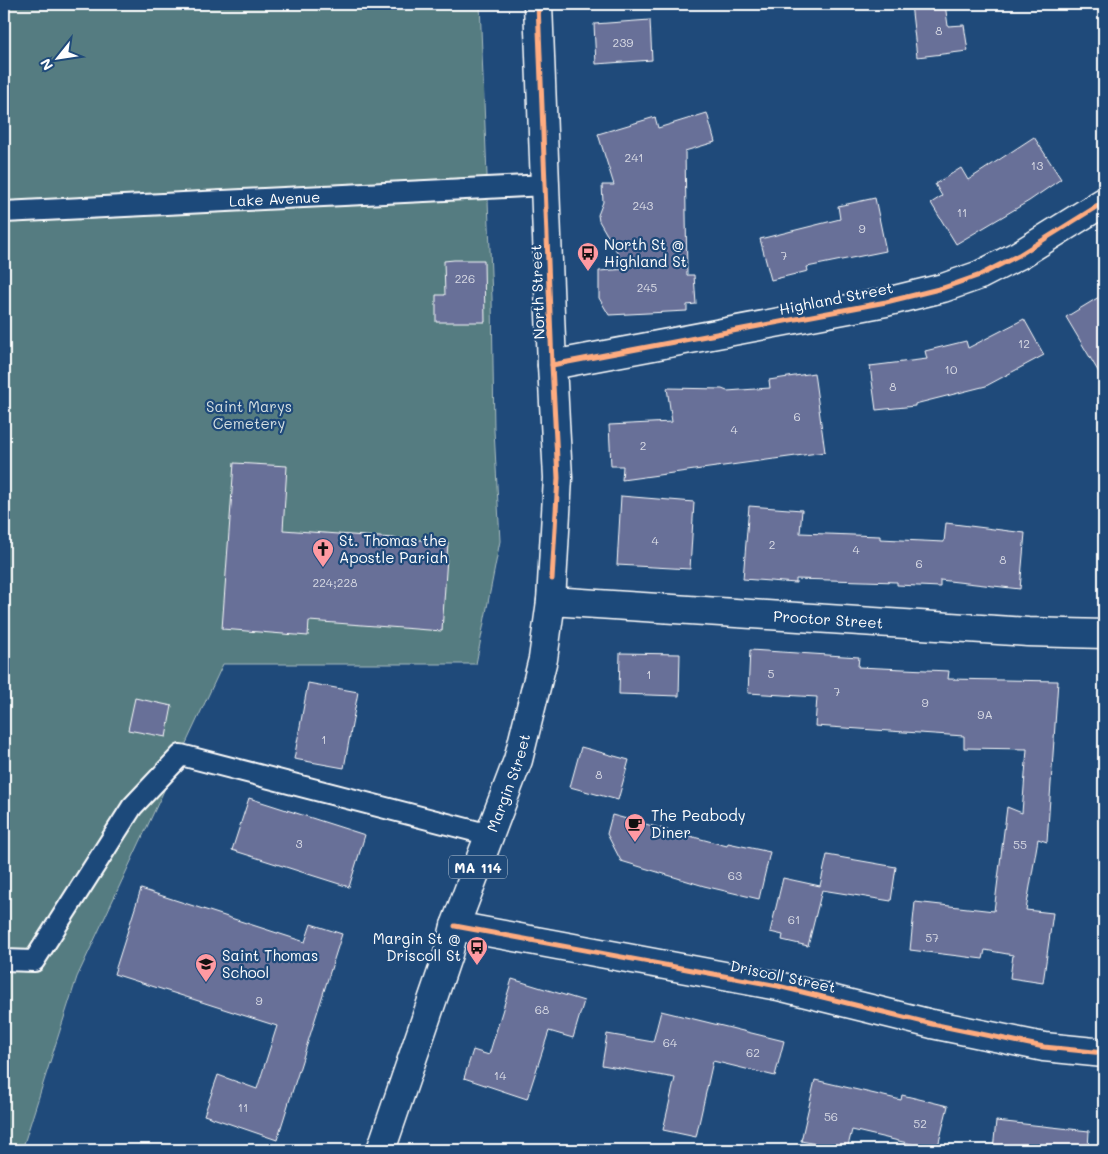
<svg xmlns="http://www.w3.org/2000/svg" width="1108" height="1154" font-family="Mali,sans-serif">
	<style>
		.green { fill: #557b81; stroke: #aabdc0 }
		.building { fill: #677098; stroke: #fff }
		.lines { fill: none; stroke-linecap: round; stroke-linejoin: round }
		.service-casing { stroke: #fff; stroke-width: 24 }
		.minor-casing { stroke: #fff; stroke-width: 31 }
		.trunk-casing { stroke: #fff; stroke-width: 31 }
		.service { stroke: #1f4a7a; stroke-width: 20 }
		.minor { stroke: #1f4a7a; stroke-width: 28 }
		.trunk { stroke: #1f4a7a; stroke-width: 28 }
		.cycleway-casing { stroke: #1f4a7a; stroke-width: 8 }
		.cycleway { stroke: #ffac80; stroke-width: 5 }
		.labels { text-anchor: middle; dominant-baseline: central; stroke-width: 4.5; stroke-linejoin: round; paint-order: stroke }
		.number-label { font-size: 12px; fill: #d9dbe5 }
		.shield { fill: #1f4a7a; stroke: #bcc9d7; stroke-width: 1 }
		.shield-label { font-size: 14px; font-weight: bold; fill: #fff }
		.street-label { font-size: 15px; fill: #fff; stroke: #1f4a7a }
		.poi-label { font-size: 15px; fill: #fff; stroke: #1f4a7a; text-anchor: start }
		.park-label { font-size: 15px; fill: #d4dee0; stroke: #1f4a7a }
	</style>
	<rect width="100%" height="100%" fill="#1f4a7a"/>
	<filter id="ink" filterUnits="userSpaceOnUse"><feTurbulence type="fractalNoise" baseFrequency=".02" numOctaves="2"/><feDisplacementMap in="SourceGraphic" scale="10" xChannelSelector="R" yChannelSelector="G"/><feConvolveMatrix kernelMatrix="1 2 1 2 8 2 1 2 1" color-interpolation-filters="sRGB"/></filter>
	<g filter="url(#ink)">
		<!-- green -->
		<polygon class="green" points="4,4 480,4 492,298 494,430 500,541 476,664 223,664 77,977 22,1150 4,1150"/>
		<!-- building -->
		<g class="building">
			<polygon points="911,4 945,4 948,26 964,25 968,51 917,57"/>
			<polygon points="650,20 652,60 596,64 594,24"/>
			<polygon points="707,113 715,142 685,151 687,275 694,275 696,304 687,305 687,311 609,315 599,298 599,271 627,269 599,221 598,215 603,202 602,185 614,185 598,134 655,117 658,128"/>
			<polygon points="1034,137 1061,179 1029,201 956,244 931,203 942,196 935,184 961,168 968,180"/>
			<polygon points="875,198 886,251 807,267 808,271 771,280 760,239 840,219 838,206"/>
			<polygon points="454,260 484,260 485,322 436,322 436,295 445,295 444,261"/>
			<polygon points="1104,294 1104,381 1066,317"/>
			<polygon points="1024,319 1044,355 986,386 915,404 915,406 876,410 870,366 927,359 925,351 966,341 968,348"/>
			<polygon points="814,373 825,452 622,480 623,466 611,466 609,425 672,422 667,388 722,389 727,391 770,388 769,380"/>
			<polygon points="234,463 287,466 283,530 448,542 442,631 309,621 308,636 222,629"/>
			<polygon points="621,496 694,502 690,569 617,565"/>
			<polygon points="749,506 802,510 800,533 880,536 880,539 944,542 946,523 1025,533 1020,589 940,580 940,587 897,585 897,582 796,579 796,583 743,579"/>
			<polygon points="750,650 859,657 858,667 949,671 948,679 1058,681 1047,842 1038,839 1026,910 1053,913 1043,983 1010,978 1013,955 985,950 983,959 910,950 915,902 994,911 1007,807 1022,813 1027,749 964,748 964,736 815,726 817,697 748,693"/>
			<polygon points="620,653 680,654 679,696 619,694"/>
			<polygon points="308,683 358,692 344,768 294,759"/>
			<polygon points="135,698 172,706 166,737 128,730"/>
			<polygon points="581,747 629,760 618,800 570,787"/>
			<polygon points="249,798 365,835 349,887 232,850"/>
			<polygon points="612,815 727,846 728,843 770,852 759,899 704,886 621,861 607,834"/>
			<polygon points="827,855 896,867 891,901 822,890 808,946 782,940 783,935 770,932 783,878 820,886"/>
			<polygon points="141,889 305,942 311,924 342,934 277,1140 204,1115 218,1075 257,1089 277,1026 114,974"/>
			<polygon points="512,979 584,1001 573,1038 549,1031 527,1099 464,1078 473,1050 489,1055"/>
			<polygon points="661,1011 784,1041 775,1076 713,1061 696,1137 663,1130 675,1078 602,1065 607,1034 653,1042"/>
			<polygon points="815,1080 901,1100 902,1095 948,1106 937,1150 852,1130 847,1150 801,1141"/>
			<polygon points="996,1121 1089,1131 1088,1150 993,1150"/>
		</g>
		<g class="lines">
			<!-- service casing -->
			<g class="service-casing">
				<g id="service">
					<path id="s1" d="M4,212L545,185"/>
					<polyline points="4,960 34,961 132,807 181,755 490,835"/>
				</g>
			</g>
			<!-- minor casing -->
			<g class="minor-casing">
				<g id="minor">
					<polyline points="552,365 886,302 943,288 980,275 1019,255 1104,202"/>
					<path id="s2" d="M551,601L1028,632L1104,634"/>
					<polyline points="455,926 778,986 932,1024 1044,1047 1104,1053"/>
				</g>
			</g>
			<!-- trunk casing -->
			<g class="trunk-casing">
				<g id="trunk">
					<path id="s3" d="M381,1150L448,954L455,926L518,760L543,659L551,601L558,478L552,365L538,4"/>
				</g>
			</g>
			<!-- service -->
			<use href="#service" class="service"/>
			<!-- minor -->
			<use href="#minor" class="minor"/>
			<!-- trunk -->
			<use href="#trunk" class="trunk"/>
			<!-- cycleway casing -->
			<g class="cycleway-casing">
				<g id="cycleway">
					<polyline points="538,4 552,365 558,478 552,579"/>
					<polyline points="552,365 886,302 943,288 980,275 1019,255 1104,202"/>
					<polyline points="455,926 778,986 932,1024 1044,1047 1104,1053"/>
				</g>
			</g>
			<!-- cycleway -->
			<use href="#cycleway" class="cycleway"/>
		</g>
	</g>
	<!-- icons -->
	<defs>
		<g id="bus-pin" transform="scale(1.125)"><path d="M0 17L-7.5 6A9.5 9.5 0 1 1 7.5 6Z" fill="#ff9aa2" stroke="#1f4a7a"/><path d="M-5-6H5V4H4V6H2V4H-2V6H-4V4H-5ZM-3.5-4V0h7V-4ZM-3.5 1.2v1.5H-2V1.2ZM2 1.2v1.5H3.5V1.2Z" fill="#111"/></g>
		<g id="church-pin" transform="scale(1.125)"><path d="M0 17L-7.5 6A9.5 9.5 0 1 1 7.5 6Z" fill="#ff9aa2" stroke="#1f4a7a"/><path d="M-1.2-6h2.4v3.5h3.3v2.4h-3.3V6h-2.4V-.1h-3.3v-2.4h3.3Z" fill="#111"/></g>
		<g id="cafe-pin" transform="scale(1.125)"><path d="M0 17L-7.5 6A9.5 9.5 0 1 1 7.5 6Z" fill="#ff9aa2" stroke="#1f4a7a"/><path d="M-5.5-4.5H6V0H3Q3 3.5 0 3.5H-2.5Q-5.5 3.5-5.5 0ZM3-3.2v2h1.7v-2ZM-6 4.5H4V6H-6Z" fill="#111"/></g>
		<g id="school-pin" transform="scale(1.125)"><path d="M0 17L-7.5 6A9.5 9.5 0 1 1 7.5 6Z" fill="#ff9aa2" stroke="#1f4a7a"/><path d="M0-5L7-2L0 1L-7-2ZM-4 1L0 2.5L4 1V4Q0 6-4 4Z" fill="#111"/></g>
	</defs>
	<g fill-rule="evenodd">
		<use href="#bus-pin" x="588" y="253"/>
		<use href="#church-pin" x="323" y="549"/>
		<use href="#cafe-pin" x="635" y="824"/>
		<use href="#bus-pin" x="477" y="947"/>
		<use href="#school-pin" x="206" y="964"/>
	</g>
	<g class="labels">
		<!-- number labels -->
		<g class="number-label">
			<text x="939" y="30">8</text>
			<text x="623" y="42">239</text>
			<text x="634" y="157">241</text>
			<text x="1037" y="165">13</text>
			<text x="643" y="205">243</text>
			<text x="962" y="212">11</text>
			<text x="862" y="228">9</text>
			<text x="784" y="255">7</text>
			<text x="465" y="278">226</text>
			<text x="647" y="287">245</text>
			<text x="1024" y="343">12</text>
			<text x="951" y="369">10</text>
			<text x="893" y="386">8</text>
			<text x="797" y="416">6</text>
			<text x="734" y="429">4</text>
			<text x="643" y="445">2</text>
			<text x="655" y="540">4</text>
			<text x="772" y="544">2</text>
			<text x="856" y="549">4</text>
			<text x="1003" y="559">8</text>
			<text x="919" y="563">6</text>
			<text x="335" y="582">224;228</text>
			<text x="771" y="673">5</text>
			<text x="649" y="674">1</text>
			<text x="837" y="691">7</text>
			<text x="925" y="702">9</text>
			<text x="985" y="714">9A</text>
			<text x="324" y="739">1</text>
			<text x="599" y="774">8</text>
			<text x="299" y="843">3</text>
			<text x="1020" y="844">55</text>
			<text x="735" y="875">63</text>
			<text x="794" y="919">61</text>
			<text x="932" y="937">57</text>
			<text x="259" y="1000">9</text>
			<text x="542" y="1009">68</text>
			<text x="670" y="1042">64</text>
			<text x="753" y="1052">62</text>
			<text x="500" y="1075">14</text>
			<text x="243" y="1107">11</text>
			<text x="831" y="1116">56</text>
			<text x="920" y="1123">52</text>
		</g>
		<!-- shield labels -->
		<rect class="shield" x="449" y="855.5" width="58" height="23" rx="4"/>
		<g class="shield-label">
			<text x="478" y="867">MA 114</text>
		</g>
		<!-- street labels -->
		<g class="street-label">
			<text stroke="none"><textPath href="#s1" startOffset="271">Lake Avenue</textPath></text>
			<text transform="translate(537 292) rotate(-92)">North Street</text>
			<text transform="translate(836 298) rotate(-11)">Highland Street</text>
			<text stroke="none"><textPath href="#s2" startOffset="278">Proctor Street</textPath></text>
			<text stroke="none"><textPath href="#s3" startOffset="389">Margin Street</textPath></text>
			<text transform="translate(783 976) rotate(12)">Driscoll Street</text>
		</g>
		<!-- poi labels -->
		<g class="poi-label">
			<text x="604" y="244">North St @<tspan x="604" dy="17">Highland St</tspan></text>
			<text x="339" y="540">St. Thomas the<tspan x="339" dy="17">Apostle Pariah</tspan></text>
			<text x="651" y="815">The Peabody<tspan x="651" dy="17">Diner</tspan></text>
			<text x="461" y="938" text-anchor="end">Margin St @<tspan x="461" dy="17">Driscoll St</tspan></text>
			<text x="222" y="955">Saint Thomas<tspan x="222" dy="17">School</tspan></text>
		</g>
		<!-- park labels -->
		<g class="park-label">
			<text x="249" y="406">Saint Marys<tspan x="249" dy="17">Cemetery</tspan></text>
		</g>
	</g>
	<!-- margin -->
	<rect width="1108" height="1154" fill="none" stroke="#1f4a7a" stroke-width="20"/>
	<rect x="10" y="10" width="1088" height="1134" fill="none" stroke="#fff" stroke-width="2" filter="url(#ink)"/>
	<!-- north arrow -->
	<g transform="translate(58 58) rotate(240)" stroke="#1f4a7a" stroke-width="4" paint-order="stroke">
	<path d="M0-4L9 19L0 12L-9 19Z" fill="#ffffff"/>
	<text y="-8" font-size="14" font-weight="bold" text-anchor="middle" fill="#ffffff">N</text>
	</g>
</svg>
